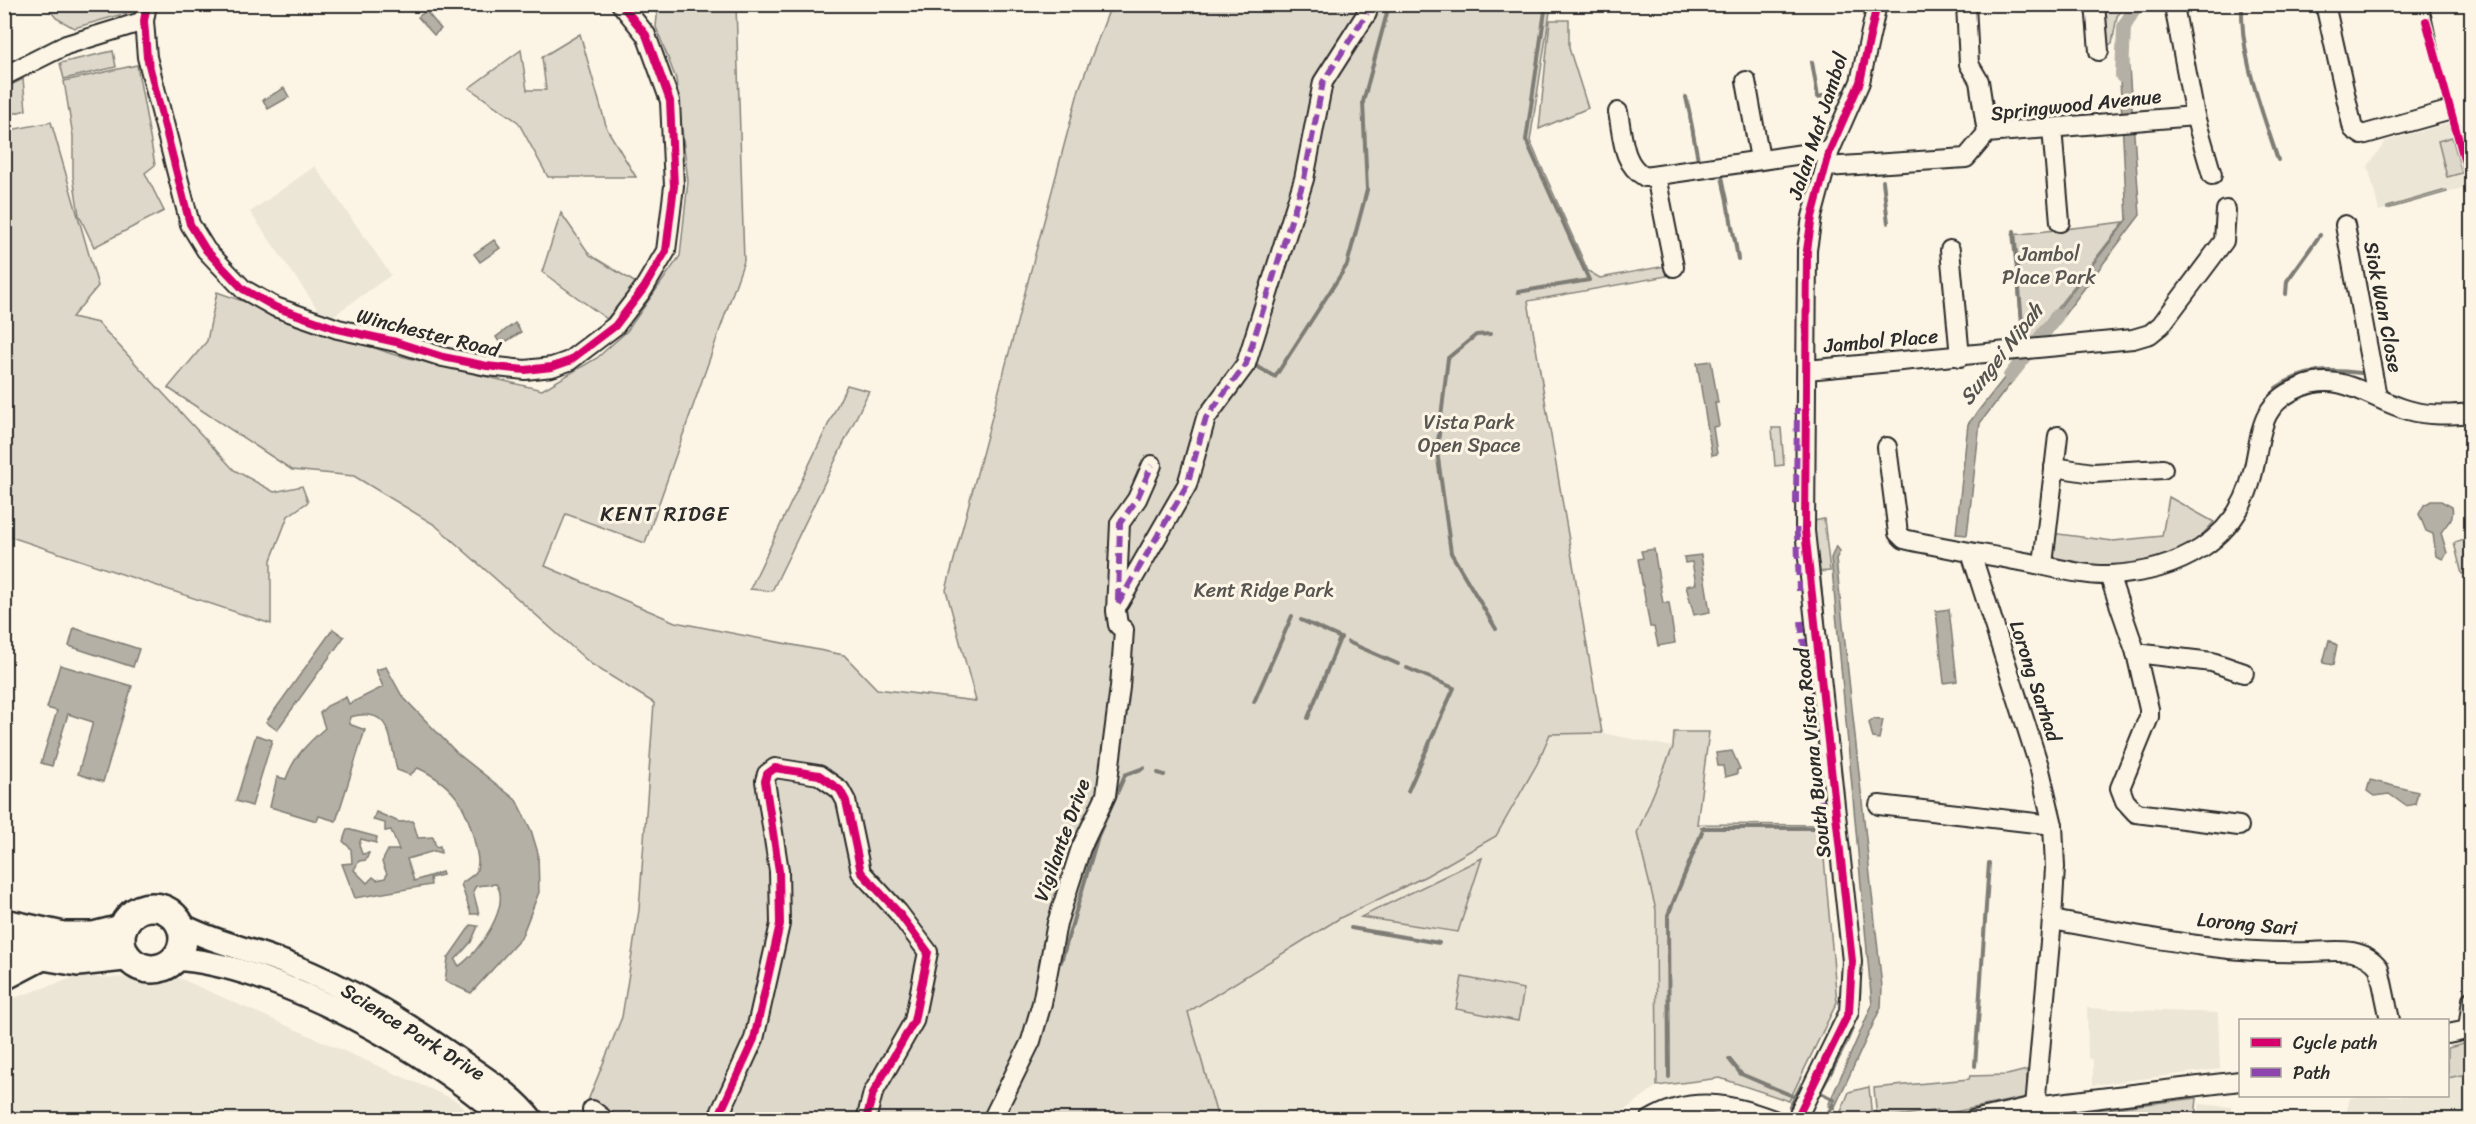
<svg xmlns="http://www.w3.org/2000/svg" width="2476" height="1124" font-family="Sriracha,sans-serif">
	<style>
		.built { fill: #ece6d7 }
		.green { fill: #ded8ca; stroke: #84827a; stroke-width: 1.5 }
		.water { fill: #b4b0a5; stroke: #7d7b74; stroke-width: 1.5 }
		.lines { fill: none; stroke-linecap: round; stroke-linejoin: round }
		.stream { stroke: #7d7b74; stroke-width: 4 }
		.canal { stroke: #b4b0a5; stroke-width: 14 }
		.minor-casing { stroke: #2b2b2b; stroke-width: 22 }
		.major-casing { stroke: #2b2b2b; stroke-width: 27 }
		.highway-casing { stroke: #2b2b2b; stroke-width: 32 }
		.minor { stroke: #fcf5e5; stroke-width: 18 }
		.major { stroke: #fcf5e5; stroke-width: 22 }
		.highway { stroke: #fcf5e5; stroke-width: 27 }
		.quiet { stroke: #8e44ad; stroke-width: 6; stroke-dasharray: 12 6; stroke-linecap: butt }
		.cycleway-casing { stroke: #fcf5e5; stroke-width: 11 }
		.cycleway { stroke: #d6006c; stroke-width: 8 }
		.labels { text-anchor: middle; dominant-baseline: central; stroke-width: 6; stroke-linejoin: round; paint-order: stroke }
		.street-label { font-size: 20px; fill: #2b2b2b; stroke: #fcf5e5 }
		.park-label { font-size: 20px; fill: #585653; stroke: #fcf5e5 }
		.water-label { font-size: 21px; font-style: italic; fill: #545350; stroke: #fcf5e5 }
		.neighbourhood-label { font-size: 21px; letter-spacing: 1.5px; fill: #2b2b2b; stroke: #fcf5e5 }
	</style>
	<rect width="100%" height="100%" fill="#fcf5e5"/>
	<filter id="ink" filterUnits="userSpaceOnUse"><feTurbulence type="fractalNoise" baseFrequency=".0167" numOctaves="2"/><feDisplacementMap in="SourceGraphic" scale="12" xChannelSelector="R" yChannelSelector="G"/><feConvolveMatrix kernelMatrix="1 2 1 2 8 2 1 2 1" color-interpolation-filters="sRGB"/></filter>
	<g filter="url(#ink)">
		<!-- built -->
		<g class="built">
			<polygon points="2450,123 2466,187 2379,211 2368,166 2386,141"/>
			<polygon points="315,166 391,275 326,321 250,212"/>
			<polygon points="1602,733 1673,747 1637,833 1656,910 1657,1086 1613,1119 1218,1119 1187,1013 1340,918 1426,876 1550,734"/>
			<polygon points="76,977 179,978 455,1100 477,1119 5,1119 5,1001"/>
			<polygon points="2087,1008 2218,1013 2220,1069 2093,1085 2093,1060 2088,1058"/>
			<polygon points="2471,1074 2471,1119 2345,1119 2350,1098 2364,1096 2448,1096 2448,1079"/>
			<polygon points="2200,1104 2231,1107 2230,1119 2197,1119"/>
		</g>
		<!-- green -->
		<g class="green">
			<polygon points="46,5 138,5 137,10 74,28 56,18"/>
			<polygon points="658,5 736,5 744,261 645,543 566,514 545,566 675,622 844,655 877,689 976,701 946,590 1079,89 1110,8 1114,5 1551,5 1530,141 1588,271 1600,278 1665,266 1667,276 1528,301 1602,733 1550,734 1537,764 1496,836 1426,876 1340,918 1188,1012 1218,1119 586,1119 587,1103 622,1017 639,910 654,703 591,664 435,525 354,476 292,470 168,388 207,341 217,292 392,354 542,390 597,358 627,331 680,256 688,181 676,79 656,27"/>
			<polygon points="2099,5 2127,5 2117,16 2112,44 2103,45"/>
			<polygon points="1550,20 1569,20 1569,48 1588,108 1539,129"/>
			<polygon points="580,34 607,129 636,177 548,177 518,122 469,88 521,50 527,90 546,90 542,57"/>
			<polygon points="113,51 116,67 64,79 60,63"/>
			<polygon points="137,65 155,165 145,173 164,211 94,247 79,215 73,176 73,136 64,81"/>
			<polygon points="23,79 26,110 5,116 5,88"/>
			<polygon points="1840,115 1826,145 1794,150"/>
			<polygon points="51,122 98,286 72,317 98,323 234,470 274,492 302,486 308,502 288,516 271,560 271,624 5,535 5,131"/>
			<polygon points="2452,137 2462,173 2447,177 2438,141"/>
			<polygon points="1823,157 1816,183 1800,160"/>
			<polygon points="2446,190 2447,192 2387,209 2387,207"/>
			<polygon points="561,213 590,255 636,283 607,319 542,272"/>
			<polygon points="2124,222 2033,339 2023,339 2012,235"/>
			<polygon points="847,385 869,391 772,591 750,589"/>
			<polygon points="1772,428 1781,428 1784,465 1775,466"/>
			<polygon points="2169,497 2214,522 2189,549 2150,564 2103,571 2049,560 2051,533 2113,541 2162,536"/>
			<polygon points="1824,519 1830,571 1817,572 1814,521"/>
			<polygon points="2471,538 2471,571 2462,574 2454,543"/>
			<polygon points="1674,732 1709,732 1697,824 1821,825 1837,1002 1789,1101 1720,1078 1657,1086 1656,910 1637,833 1673,747"/>
			<polygon points="1482,858 1458,932 1361,917"/>
			<polygon points="1462,977 1524,989 1518,1021 1456,1009"/>
			<polygon points="2471,1042 2471,1073 2448,1078 2448,1048"/>
			<polygon points="2027,1070 2027,1097 1940,1115 1938,1110 1877,1119 1874,1088 1969,1079 1970,1076 2007,1075"/>
			<polygon points="1869,1087 1872,1119 1838,1119 1849,1092"/>
			<polygon points="2197,1098 2195,1119 2096,1119 2096,1110"/>
		</g>
		<!-- water -->
		<g class="water">
			<polygon points="426,11 441,29 434,35 418,17"/>
			<polygon points="2128,55 2140,215 2052,331 2043,329 2127,220 2119,58"/>
			<polygon points="284,88 289,97 268,109 263,100"/>
			<polygon points="494,240 500,248 480,262 474,254"/>
			<polygon points="515,323 521,332 501,345 496,337"/>
			<polygon points="1711,361 1718,403 1715,403 1719,426 1713,427 1717,454 1712,455 1697,363"/>
			<polygon points="2028,361 1980,423 1967,535 1956,534 1968,424 2016,363"/>
			<path d="M2431,501H2441L2452,507C2455,520 2446,523 2441,533L2447,553L2443,559L2436,556L2433,534L2426,531L2419,514L2424,505Z"/>
			<polygon points="1836,546 1840,551 1836,559 1882,987 1881,1007 1834,1109 1828,1106 1872,1005 1831,558"/>
			<polygon points="1654,549 1663,603 1669,603 1675,643 1658,646 1654,627 1650,627 1638,559 1643,558 1641,551"/>
			<polygon points="1701,555 1710,612 1694,615 1686,586 1696,584 1692,562 1685,563 1684,557"/>
			<polygon points="1949,609 1957,681 1944,683 1936,611"/>
			<polygon points="74,628 139,649 133,667 69,646"/>
			<polygon points="333,629 344,637 277,730 266,722"/>
			<polygon points="2329,640 2337,645 2333,665 2323,663"/>
			<polygon points="60,665 132,686 103,782 78,774 93,722 68,714 52,766 41,763 57,711 47,708"/>
			<path d="M386,667L402,696L457,753L516,800L531,830L538,853L539,892L521,938L471,993L445,981L448,958L471,925L478,926L471,942L455,960L459,966C478,954 512,905 496,884L476,886L473,891L479,914H471L461,884C465,880 473,876 476,872C480,863 477,853 475,844C467,806 454,785 418,768L410,775L397,770C389,737 392,706 350,717L349,724L365,730L336,821L319,816L317,821L270,807L277,777L286,779C294,756 308,743 325,728L320,713L327,706L346,697L349,704L383,687L376,670Z"/>
			<polygon points="1873,719 1883,720 1879,739 1873,738 1869,723"/>
			<polygon points="256,735 272,740 252,806 236,801"/>
			<polygon points="1732,751 1740,769 1737,770 1737,774 1725,777 1723,766 1718,766 1716,753"/>
			<polygon points="2370,780 2418,792 2415,804 2406,806 2389,794 2374,796 2367,791"/>
			<polygon points="376,812 399,822 413,821 418,838 433,837 436,847 440,846 441,853 434,851 407,859 414,881 442,872 443,875 430,878 431,885 355,898 342,864 352,863 351,849 343,841 347,829 377,837 376,843 361,839 359,845 362,854 369,853 366,860 359,861 354,870 367,883 373,877 377,880 385,878 387,874 382,862 388,850 399,850 391,830 385,831 385,823 373,820"/>
		</g>
		<g class="lines">
			<!-- stream -->
			<g class="stream">
				<path d="M2242,4C2240,57 2262,110 2278,160"/>
				<polyline points="1812,62 1818,97 1850,90"/>
				<polyline points="1686,97 1690,115"/>
				<polyline points="1690,117 1693,132"/>
				<polyline points="1693,133 1699,165"/>
				<polyline points="1721,172 1724,186"/>
				<polyline points="1883,181 1888,223"/>
				<polyline points="1724,187 1727,200"/>
				<polyline points="1727,201 1729,213"/>
				<polyline points="1730,214 1732,227"/>
				<polyline points="1732,227 1735,241"/>
				<polyline points="2014,231 2023,335"/>
				<polyline points="1735,241 1738,259"/>
				<polyline points="1518,292 1589,280 1526,140 1546,4"/>
				<polyline points="2286,294 2287,281 2320,235"/>
				<polyline points="1490,334 1476,335 1448,358 1437,451 1451,553 1496,629"/>
				<polyline points="1251,363 1275,377 1347,265 1367,190 1363,102 1387,13 1382,9 1372,14"/>
				<path d="M2278,392L2276,388C2304,369 2328,369 2361,373"/>
				<polyline points="1818,564 1825,634"/>
				<polyline points="1301,620 1341,638"/>
				<polyline points="1348,642 1398,664"/>
				<polyline points="1407,668 1454,688 1408,791"/>
				<polyline points="1254,702 1292,616"/>
				<polyline points="1308,718 1340,638"/>
				<polyline points="1158,773 1164,775"/>
				<polyline points="1702,828 1818,828"/>
				<polyline points="1351,928 1439,943"/>
				<polyline points="1061,962 1098,836 1125,775 1144,768"/>
				<polyline points="1729,1059 1741,1074 1795,1097"/>
				<polyline points="1975,1066 1989,863"/>
				<polyline points="1669,1077 1668,915 1702,832"/>
				<polyline points="1821,1093 1834,1100"/>
				<path d="M1818,1096C1836,1060 1863,1023 1859,982"/>
				<polyline points="1790,1107 1802,1084"/>
				<polyline points="1719,1114 1737,1120"/>
				<polyline points="1828,1114 1833,1104"/>
				<polyline points="1785,1120 1787,1116"/>
			</g>
			<!-- canal -->
			<g class="canal">
				<polyline points="2122,76 2124,27 2137,4"/>
				<polyline points="2010,376 2057,316"/>
			</g>
			<!-- minor casing -->
			<g class="minor-casing">
				<g id="minor">
					<polyline points="147,4 144,21 147,57 190,224 206,250 243,289 275,307 338,329 396,342 443,357 487,366 525,370 552,367 569,361 615,326 644,288 666,251 674,186 670,101 646,35 621,4"/>
					<polyline points="1966,4 1969,64 1979,81 1987,133"/>
					<polyline points="2095,4 2099,51"/>
					<polyline points="2325,4 2353,129 2362,135 2462,107"/>
					<polyline points="2175,11 2195,116 2212,175"/>
					<polyline points="4,76 66,45 144,21"/>
					<polyline points="1746,81 1760,159"/>
					<path d="M1618,112C1623,137 1622,164 1645,177L1830,150"/>
					<polyline points="2052,128 2060,222"/>
					<polyline points="1826,167 1966,158 1987,133 2195,116"/>
					<polyline points="1656,176 1674,267"/>
					<polyline points="2345,225 2377,397"/>
					<polyline points="1950,250 1960,357"/>
					<polyline points="1807,370 2133,339 2150,334 2161,325 2224,241 2226,210"/>
					<path d="M1887,447L1898,533L1904,539C1943,548 1982,554 2020,561C2049,566 2081,576 2110,575C2176,572 2238,542 2253,472C2262,434 2258,404 2301,387C2342,370 2371,400 2408,410C2429,416 2450,415 2472,413"/>
					<polyline points="2054,467 2093,473 2163,469"/>
					<polyline points="1971,553 2039,766 2053,825 2055,867 2052,920 2035,1106"/>
					<polyline points="2043,564 2058,436"/>
					<polyline points="2109,575 2136,653 2149,709 2149,717 2120,788 2125,801 2136,813 2239,826"/>
					<polyline points="1119,603 1187,485 1206,418 1246,364 1304,179 1323,82 1367,13"/>
					<polyline points="2136,653 2212,662 2244,673"/>
					<polyline points="1879,805 2053,825"/>
					<path d="M2052,920C2138,935 2224,955 2311,952C2335,951 2363,946 2379,968L2390,1020"/>
					<polyline points="2468,1029 2472,1000"/>
					<polyline points="2448,1034 2472,1029"/>
					<polyline points="592,1110 605,1120"/>
					<polyline points="717,1120 754,1039 780,924 779,871 765,781 767,774 775,768 819,775 840,790 846,801 861,872 898,912 928,952 914,1021 873,1093 866,1120"/>
					<polyline points="992,1120 1031,1041 1042,1003 1057,923 1081,848 1106,795 1120,687 1124,630 1118,625 1116,611 1120,523 1137,499 1152,465"/>
					<path d="M1650,1120C1691,1095 1732,1104 1774,1120"/>
					<polyline points="1796,1120 1849,1012 1852,961 1805,531 1807,250 1812,217 1830,150 1860,82 1877,4"/>
					<polyline points="1973,1120 2035,1106 2240,1081"/>
				</g>
			</g>
			<!-- major casing -->
			<g class="major-casing">
				<g id="major">
					<polyline points="2441,4 2472,149"/>
					<path d="M181,925C215,943 253,950 288,964C351,988 407,1024 462,1062C487,1080 513,1095 532,1120"/>
					<path d="M176,959C271,963 436,1054 505,1120"/>
				</g>
			</g>
			<!-- highway casing -->
			<g class="highway-casing">
				<g id="highway">
					<polyline points="2459,4 2472,59"/>
					<circle cx="152" cy="938" r="31"/>
					<polyline points="4,923 63,936 93,936 121,929"/>
					<polyline points="4,949 78,962 124,957"/>
					<polyline points="4,976 44,955"/>
				</g>
			</g>
			<!-- minor -->
			<use href="#minor" class="minor"/>
			<!-- major -->
			<use href="#major" class="major"/>
			<!-- highway -->
			<use href="#highway" class="highway"/>
			<!-- quiet -->
			<g class="quiet">
				<polyline points="1796,504 1797,408"/>
				<polyline points="1797,528 1799,591"/>
				<polyline points="1118,601 1120,523 1137,499 1152,465"/>
				<polyline points="1118,604 1187,485 1206,418 1246,364 1304,179 1323,82 1367,13"/>
				<polyline points="1801,621 1824,825"/>
			</g>
			<!-- cycleway casing -->
			<g class="cycleway-casing">
				<g id="cycleway">
					<polyline points="147,4 144,21 147,57 190,224 206,250 243,289 275,307 338,329 396,342 443,357 487,366 525,370 552,367 569,361 615,326 644,288 666,251 674,186 670,101 646,35 621,4"/>
					<polyline points="2426,21 2472,188"/>
					<polyline points="717,1120 754,1039 780,924 779,871 765,781 767,774 775,768 819,775 840,790 846,801 861,872 898,912 928,952 914,1021 873,1093 866,1120"/>
					<polyline points="1796,1120 1849,1012 1852,961 1805,531 1807,250 1812,217 1830,150 1860,82 1877,4"/>
				</g>
			</g>
			<!-- cycleway -->
			<use href="#cycleway" class="cycleway"/>
		</g>
	</g>
	<g class="labels">
		<!-- street labels -->
		<g class="street-label">
			<text transform="translate(2076 105) rotate(-6)">Springwood Avenue</text>
			<text transform="translate(1818 126) rotate(-72)">Jalan Mat Jambol</text>
			<text transform="translate(2383 307) rotate(79)">Siok Wan Close</text>
			<text transform="translate(428 333) rotate(14)">Winchester Road</text>
			<text transform="translate(1881 341) rotate(-5)">Jambol Place</text>
			<text transform="translate(2035 681) rotate(72)">Lorong Sarhad</text>
			<text transform="translate(1813 753) rotate(-96)">South Buona Vista Road</text>
			<text transform="translate(1062 840) rotate(-70)">Vigilante Drive</text>
			<text transform="translate(2247 924) rotate(5)">Lorong Sari</text>
			<text transform="translate(413 1032) rotate(32)">Science Park Drive</text>
		</g>
		<!-- park labels -->
		<g class="park-label">
			<text x="2049" y="254">Jambol<tspan x="2049" dy="23">Place Park</tspan></text>
			<text x="1469" y="422">Vista Park<tspan x="1469" dy="23">Open Space</tspan></text>
			<text x="1264" y="590">Kent Ridge Park</text>
		</g>
		<!-- water labels -->
		<g class="water-label">
			<text transform="translate(2001 354) rotate(-52)">Sungei Nipah</text>
		</g>
		<!-- neighbourhood labels -->
		<g class="neighbourhood-label">
			<text x="665" y="514">KENT RIDGE</text>
		</g>
	</g>
	<!-- margin -->
	<rect width="2476" height="1124" fill="none" stroke="#fcf5e5" stroke-width="24"/>
	<rect x="12" y="12" width="2452" height="1100" fill="none" stroke="#2b2b2b" stroke-width="2" filter="url(#ink)"/>
	<!-- legend -->
	<rect x="2239" y="1019" width="210" height="78" fill="#fcf5e5" stroke="#a8a49b" stroke-width="1.5"/>
	<rect x="2251" y="1038" width="30" height="9" fill="#d6006c" stroke="#a8a49b" stroke-width="1.5"/>
	<text x="2293" y="1049" font-size="18" fill="#2b2b2b">Cycle path</text>
	<rect x="2251" y="1068" width="30" height="9" fill="#8e44ad" stroke="#a8a49b" stroke-width="1.5"/>
	<text x="2293" y="1079" font-size="18" fill="#2b2b2b">Path</text>
</svg>
